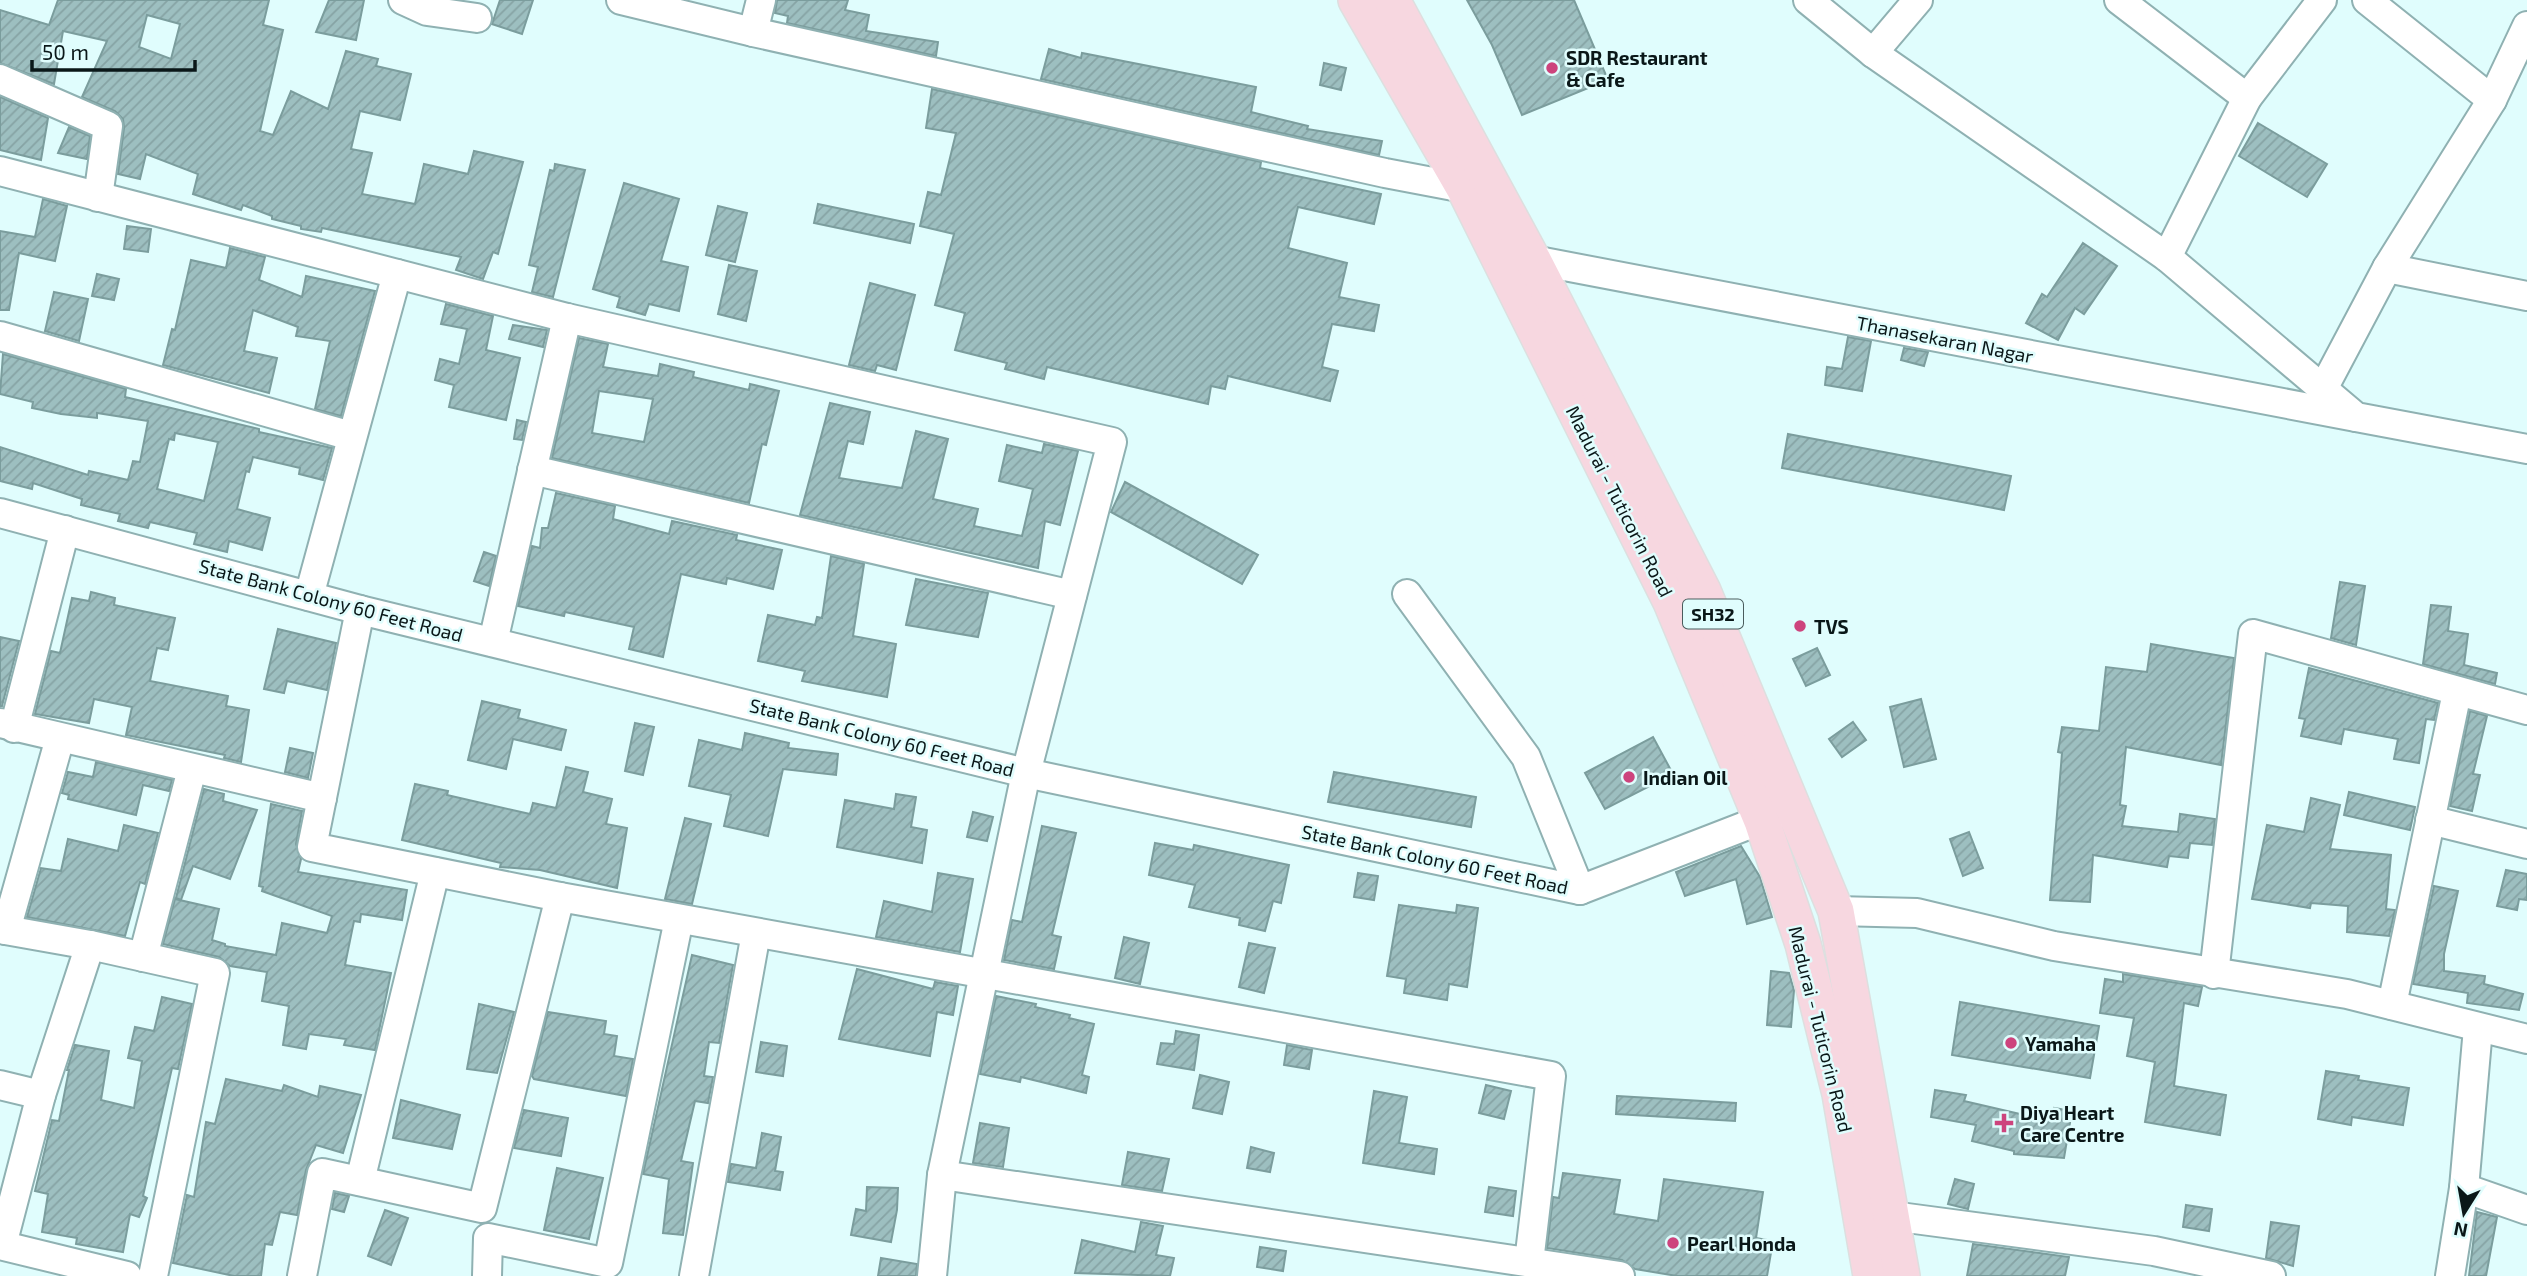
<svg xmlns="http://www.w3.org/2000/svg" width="2527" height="1276" font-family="'Exo 2',sans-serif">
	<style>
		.building { fill: url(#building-hatch); stroke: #7b9d9d; stroke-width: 2; fill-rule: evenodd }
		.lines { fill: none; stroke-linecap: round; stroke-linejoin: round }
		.minor-casing { stroke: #8fb1b2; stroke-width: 32 }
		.major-casing { stroke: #dddfdf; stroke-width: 38 }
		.minor { stroke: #fff; stroke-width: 28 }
		.major { stroke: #f7d7e0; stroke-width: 35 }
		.poi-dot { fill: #cd447d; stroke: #e0fdfd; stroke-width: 2.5 }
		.labels { text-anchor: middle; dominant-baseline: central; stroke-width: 5; stroke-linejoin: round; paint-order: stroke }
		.shield { fill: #e0fdfd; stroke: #4a5c5d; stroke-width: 2 }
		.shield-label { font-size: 18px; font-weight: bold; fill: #0a1718 }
		.poi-label { font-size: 19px; font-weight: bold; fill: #0a1718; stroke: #e0fdfd; text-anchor: start }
		.street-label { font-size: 19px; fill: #0a1718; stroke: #e0fdfd }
	</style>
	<defs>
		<pattern id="building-hatch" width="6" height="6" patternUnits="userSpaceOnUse" patternTransform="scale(1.75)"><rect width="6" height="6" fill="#9dbfc0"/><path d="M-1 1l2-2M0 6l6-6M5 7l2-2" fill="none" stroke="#86a3a4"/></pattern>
	</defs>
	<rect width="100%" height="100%" fill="#e0fdfd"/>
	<!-- building -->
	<g class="building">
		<path d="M58,0H269L263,25L283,30L260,131L273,135L291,91L328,109L346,51L378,59L376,66L411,74L400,120L360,111L351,149L372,153L362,194L415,204L424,164L468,174L474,151L523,162L498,254L493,252L483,279L456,270L461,257L322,228L321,232L301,229V226L272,219V216L243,205L241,210L193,194L198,174L146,154L140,179L118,174L124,128L123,119L115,111L82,97L107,41L63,31L54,84L0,63V10L49,25ZM147,15L180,24L171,59L139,47Z"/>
		<polygon points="329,0 364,0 356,40 316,32"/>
		<polygon points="500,0 533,0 522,34 492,24"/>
		<polygon points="777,0 848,0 845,10 869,15 866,31 938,42 936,56 787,23 788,16 775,13"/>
		<polygon points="1467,0 1574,0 1608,80 1522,115 1492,45"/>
		<polygon points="1049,49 1081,58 1082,53 1256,87 1251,112 1308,126 1307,129 1382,141 1379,155 1041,79"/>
		<polygon points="1324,63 1346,68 1341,90 1320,85"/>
		<polygon points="932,89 1261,162 1260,168 1381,194 1374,224 1298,207 1288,248 1347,263 1339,297 1379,305 1374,331 1332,324 1322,367 1338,371 1330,401 1228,376 1225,389 1211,386 1208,404 1047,367 1044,379 1005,369 1007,363 955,350 965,313 935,305 954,234 920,226 928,192 941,195 956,133 926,128"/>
		<polygon points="0,97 48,118 41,160 0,150"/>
		<polygon points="2258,123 2327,164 2307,197 2239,156"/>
		<polygon points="69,127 90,136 87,159 58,153"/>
		<polygon points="555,164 585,170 553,297 532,292 538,267 529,265 550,170 554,171"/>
		<polygon points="624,183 679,199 661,261 688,267 679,311 649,304 645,315 617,307 620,297 593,289"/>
		<polygon points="43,199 67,206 55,261 19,253 9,310 0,310 0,231 35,237"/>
		<polygon points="818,204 914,224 910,243 814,223"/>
		<polygon points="718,206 747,213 735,262 706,255"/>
		<polygon points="127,226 151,229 148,252 124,249"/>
		<polygon points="2083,243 2117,266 2084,314 2075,308 2058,340 2026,323 2042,294 2047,297"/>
		<polygon points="230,248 265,257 259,280 302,297 306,276 375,291 341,416 315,409 330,341 296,336 298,327 253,310 244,351 277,358 269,393 163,365 172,329 175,330 191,260 226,268"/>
		<polygon points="729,265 757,271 746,321 718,314"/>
		<polygon points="97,274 119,279 114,300 92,296"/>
		<polygon points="870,283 915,295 896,370 877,365 875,371 849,365"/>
		<polygon points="54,292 88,299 79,341 45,331"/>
		<polygon points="446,304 493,316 486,350 520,358 506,420 449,407 454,385 435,380 440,359 459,364 467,329 441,324"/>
		<polygon points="513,325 547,330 543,347 509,339"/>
		<polygon points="1848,337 1871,341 1862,391 1825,385 1827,367 1842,369"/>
		<path d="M579,338L608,344L603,367L658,376L660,364L694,372L693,377L749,390L750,384L779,391L766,445L762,444L749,503L552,458ZM599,391L653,399L644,442L592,433Z"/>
		<polygon points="1904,348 1928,352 1924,366 1901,360"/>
		<path d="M3,354L126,389L125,397L259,429V432L332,448L323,480L299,474L300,468L253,457L249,472L246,471L237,509L270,518L262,550L229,541L227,552L194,544L197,533L150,522L148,528L118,521L120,514L81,505L82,499L33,483L32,489L0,481V447L88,475L89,471L128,480L133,461L140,462L148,421L97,413V418L61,414L32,408L33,402L0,394ZM175,433L218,442L204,501L157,489L169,439L174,440Z"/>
		<polygon points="830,403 870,412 863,444 848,441 839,478 902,488 916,431 948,439 933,499 978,509 974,526 1022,536 1033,489 999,481 1007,445 1042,453 1044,444 1078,451 1060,525 1045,521 1038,568 800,515"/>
		<polygon points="517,420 526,422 522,440 514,439"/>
		<polygon points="1788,434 2011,476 2004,510 1782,468"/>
		<polygon points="1125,482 1258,555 1242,584 1111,512"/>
		<polygon points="556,493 615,506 613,519 669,534 672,521 737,535 736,540 782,550 773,589 727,578 726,584 681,574 663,657 629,649 634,627 565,612 564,616 518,606 532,546 540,548 542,528 548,528"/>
		<polygon points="484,552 496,556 489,586 474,581"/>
		<polygon points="831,556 864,564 853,636 896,644 887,697 802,681 805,671 758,661 768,615 815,625 817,617 822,618"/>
		<polygon points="916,579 988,593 978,637 906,625"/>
		<polygon points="2340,582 2365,586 2356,645 2331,638"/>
		<polygon points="91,592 115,598 114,605 175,618 168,650 157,648 150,681 228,696 226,706 249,710 241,762 224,758 225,755 126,735 132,707 94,699 89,723 35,714 51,651 60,653 72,598 89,601"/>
		<polygon points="2431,605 2451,607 2448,631 2468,634 2464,665 2497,673 2495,684 2423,664"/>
		<polygon points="278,629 336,643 327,690 287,681 284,693 264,689"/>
		<polygon points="0,637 19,641 2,706 0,706"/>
		<polygon points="2151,644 2234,658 2221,765 2126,747 2120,805 2126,806 2122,826 2178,832 2180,814 2215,819 2212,845 2190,843 2188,858 2169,856 2167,867 2093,855 2090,902 2050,900 2062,753 2058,752 2062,727 2099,731 2106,667 2147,672"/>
		<polygon points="1817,648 1830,675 1806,686 1793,659"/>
		<polygon points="2309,668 2438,703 2434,720 2426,719 2419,763 2394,759 2398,739 2344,729 2341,744 2301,736 2305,719 2299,718"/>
		<polygon points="1921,699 1936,759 1904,767 1890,707"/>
		<polygon points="482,701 520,710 518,718 566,730 561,750 513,739 506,769 468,760"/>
		<polygon points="2470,711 2487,716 2473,774 2480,775 2472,811 2450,806"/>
		<polygon points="1853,722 1866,740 1842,757 1829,739"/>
		<polygon points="635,723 654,727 643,775 625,771"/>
		<polygon points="745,733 789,743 788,748 838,754 836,775 783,769 768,836 724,826 731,795 689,786 699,740 742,750"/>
		<polygon points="1653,737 1673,774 1605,809 1585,773"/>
		<polygon points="290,748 313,753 308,778 285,772"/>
		<polygon points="96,762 172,780 169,791 143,785 136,815 68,799 69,795 62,793 68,772 93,777"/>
		<polygon points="566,767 588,772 583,792 612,799 606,824 627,828 617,888 540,870 500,867 501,863 402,840 415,784 448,791 447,795 530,814 533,803 556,808"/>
		<polygon points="1334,772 1476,797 1471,827 1328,802"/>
		<polygon points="204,789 224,794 223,801 257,810 230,879 193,866 181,900 176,898"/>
		<polygon points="2349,792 2415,807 2410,830 2344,815"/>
		<polygon points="896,794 916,797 911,827 927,830 922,863 837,847 845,800 894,809"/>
		<polygon points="2311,798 2340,805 2330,849 2391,855 2386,909 2395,910 2389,936 2347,932 2348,906 2311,903 2310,908 2252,899 2267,825 2304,832"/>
		<polygon points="271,804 302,811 296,844 301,859 298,872 407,890 402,920 361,914 360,922 354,921 345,965 391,973 375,1050 344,1045 346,1039 309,1034 306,1049 283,1045 289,1006 262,1001 267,972 230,966 219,957 163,944 175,899 219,909 212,940 225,944 225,946 276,955 282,923 327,933 332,916 262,891 263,887 259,886"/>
		<polygon points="973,812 993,817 987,841 967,837"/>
		<polygon points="685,818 711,824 692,904 665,899"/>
		<polygon points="124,825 158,833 145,884 140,882 125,936 27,917 41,868 61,871 68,839 118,851"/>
		<polygon points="1042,826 1076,833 1052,935 1061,937 1054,969 1004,960 1012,920 1022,922"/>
		<polygon points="1969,832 1983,868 1963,876 1950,839"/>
		<polygon points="1155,843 1193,850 1194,845 1289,865 1281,903 1273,901 1265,931 1239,925 1240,918 1189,907 1195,885 1149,875"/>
		<polygon points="1741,846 1760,877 1772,917 1747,924 1736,879 1685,896 1676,872"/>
		<polygon points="2506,870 2527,874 2527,900 2519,899 2517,910 2497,906"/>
		<polygon points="938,873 973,879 960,952 876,937 884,901 932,912"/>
		<polygon points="1358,873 1378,876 1374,900 1354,897"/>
		<polygon points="2434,886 2458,891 2444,954 2444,971 2485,976 2484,984 2523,994 2519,1010 2467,1003 2468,993 2413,984"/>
		<polygon points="1399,905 1456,913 1457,905 1478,908 1467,987 1449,984 1447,1000 1404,993 1406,979 1387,976"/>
		<polygon points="1124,937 1149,943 1140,984 1115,978"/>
		<polygon points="1249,943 1275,948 1264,993 1239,987"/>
		<polygon points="692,955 733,965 719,1043 709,1042 704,1076 713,1077 708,1103 695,1101 681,1161 693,1163 683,1235 663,1233 669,1179 643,1174"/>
		<polygon points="857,969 933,989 935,982 958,986 953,1015 937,1012 930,1056 839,1039"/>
		<polygon points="1771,971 1789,973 1794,990 1791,1027 1767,1025"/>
		<polygon points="2123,974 2202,987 2198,1006 2184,1003 2174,1086 2226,1095 2220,1135 2145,1122 2155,1062 2127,1056 2134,1018 2100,1013 2105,979 2123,982"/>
		<polygon points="996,996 1036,1004 1035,1007 1070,1015 1069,1018 1094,1024 1082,1075 1089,1077 1086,1093 1021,1077 1020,1082 980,1074"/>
		<polygon points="162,997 192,1004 178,1069 172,1068 143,1196 147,1198 139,1217 130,1214 123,1252 76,1244 77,1238 42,1232 48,1194 35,1191 52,1120 59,1121 69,1070 67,1070 75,1045 109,1051 101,1100 134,1108 142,1061 128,1058 135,1027 154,1031"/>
		<polygon points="1960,1002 2099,1026 2090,1078 1952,1055"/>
		<polygon points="479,1004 514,1012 497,1073 467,1069"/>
		<polygon points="548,1012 606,1021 604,1034 617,1036 614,1056 633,1059 626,1096 534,1079 532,1076"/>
		<polygon points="1176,1031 1199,1035 1194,1070 1157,1064 1161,1043 1174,1044"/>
		<polygon points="761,1042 787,1046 783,1076 756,1072"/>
		<polygon points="1287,1045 1312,1050 1309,1069 1284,1065"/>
		<polygon points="2326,1071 2359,1076 2358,1080 2409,1088 2403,1125 2352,1117 2351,1125 2318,1119"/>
		<polygon points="1200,1075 1229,1082 1222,1114 1193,1108"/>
		<polygon points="226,1079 282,1091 284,1085 318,1097 320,1086 361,1095 343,1153 316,1145 306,1170 297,1215 280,1212 272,1245 265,1244 261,1276 234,1276 173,1263 187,1195 194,1197 206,1122 215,1124"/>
		<polygon points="1486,1085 1511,1091 1504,1119 1479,1113"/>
		<polygon points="1935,1090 1966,1095 1964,1101 2020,1114 2021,1110 2052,1116 2054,1108 2072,1111 2064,1158 2014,1154 2014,1151 1972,1141 1976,1125 1931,1117"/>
		<polygon points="1374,1091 1407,1097 1399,1143 1437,1149 1434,1174 1363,1163"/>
		<polygon points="1617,1096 1736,1103 1735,1121 1616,1114"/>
		<polygon points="401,1100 460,1115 452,1149 393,1138"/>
		<polygon points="524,1110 568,1118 561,1156 514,1148"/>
		<polygon points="980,1123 1009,1128 1003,1167 973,1163"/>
		<polygon points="762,1133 781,1137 775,1171 783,1172 780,1190 728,1182 731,1164 756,1168"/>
		<polygon points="1251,1147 1274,1153 1270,1172 1247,1168"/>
		<polygon points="1128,1152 1169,1159 1162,1191 1122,1185"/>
		<polygon points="557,1168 603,1178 589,1239 544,1230"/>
		<polygon points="1563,1173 1620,1180 1614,1214 1658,1221 1664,1179 1763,1192 1756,1238 1773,1241 1767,1276 1677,1276 1635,1269 1622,1260 1547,1248 1553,1197 1559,1198"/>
		<polygon points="1955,1179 1974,1184 1968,1209 1948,1204"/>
		<polygon points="867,1187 898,1188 897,1210 891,1242 851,1235 856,1209 866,1211"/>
		<polygon points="1489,1187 1516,1191 1513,1216 1485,1212"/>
		<polygon points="335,1193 349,1196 344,1212 332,1209"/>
		<polygon points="2186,1205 2212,1209 2209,1231 2183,1227"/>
		<polygon points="385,1210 408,1218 391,1265 368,1256"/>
		<polygon points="2477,1212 2497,1217 2486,1276 2469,1276"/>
		<polygon points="1141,1222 1163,1226 1156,1255 1174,1258 1170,1276 1075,1273 1082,1240 1135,1252"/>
		<polygon points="2271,1222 2299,1226 2293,1266 2266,1258"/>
		<polygon points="1973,1244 2069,1257 2065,1276 1967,1276"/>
		<polygon points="1260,1247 1286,1251 1283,1271 1257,1267"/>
		<polygon points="881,1258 917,1264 916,1276 878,1276"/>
	</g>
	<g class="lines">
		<!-- minor casing -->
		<g class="minor-casing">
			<g id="minor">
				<polyline points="403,0 427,11 477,18"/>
				<polyline points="621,0 753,32 761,0"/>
				<polyline points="1808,0 1873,53 2167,257 2356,417 2527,449"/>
				<polyline points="2119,0 2247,98"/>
				<polyline points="2367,0 2492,100"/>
				<polyline points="753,32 1385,173 1464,188"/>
				<polyline points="1873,53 1918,0"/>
				<polyline points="0,79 108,126 98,197"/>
				<polyline points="0,171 567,318 1112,442 1026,773 942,1175 932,1276"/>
				<polyline points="2167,257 2247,98 2322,0"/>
				<polyline points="1533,260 2356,417"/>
				<polyline points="2387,268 2527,296"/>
				<polyline points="0,336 351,436"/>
				<polyline points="2324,387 2387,268 2492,100 2527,26"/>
				<polyline points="532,470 1072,595"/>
				<polyline points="0,513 360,610 1026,773 1580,890 1779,813"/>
				<polyline points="1407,594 1526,757 1580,890"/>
				<polyline points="309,596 397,274"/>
				<polyline points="360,610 312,847 560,897"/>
				<polyline points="493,642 567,318"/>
				<polyline points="0,723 322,798"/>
				<polyline points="14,728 65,530"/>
				<polyline points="2430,820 2527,844"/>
				<polyline points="1836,911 1917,913 2054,946 2347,994 2527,1039"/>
				<polyline points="0,929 90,945 41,1095 0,1085"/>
				<polyline points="6,930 60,738"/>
				<polyline points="90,945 215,973 153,1276"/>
				<polyline points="143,957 192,769"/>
				<polyline points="2214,974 2253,634 2527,710"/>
				<polyline points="2392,1005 2457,692"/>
				<polyline points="2478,1028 2464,1188 2527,1210"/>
				<polyline points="942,1175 1620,1276"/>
				<polyline points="360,1181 435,872"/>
				<polyline points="1892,1216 2154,1251 2271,1276"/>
				<polyline points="0,1245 127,1276"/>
				<polyline points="2,1245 41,1095"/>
				<polyline points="302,1276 322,1173 482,1208 560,897 1551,1076 1529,1262"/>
				<polyline points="487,1276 488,1238 608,1263 679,919"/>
				<polyline points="694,1276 756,933"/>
				<polyline points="2450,1276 2464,1188"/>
			</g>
		</g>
		<!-- major casing -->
		<g class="major-casing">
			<g id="major">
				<polyline points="1356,0 1464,188 1671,602 1762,821 1803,944 1840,1094 1871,1276"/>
				<polyline points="1392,0 1533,260 1703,591 1836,911 1902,1276"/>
			</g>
		</g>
		<!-- minor -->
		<use href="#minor" class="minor"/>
		<!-- major -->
		<use href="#major" class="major"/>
	</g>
	<!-- markers -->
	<g class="poi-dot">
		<circle cx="1552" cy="68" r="7"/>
		<circle cx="1800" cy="626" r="7"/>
		<circle cx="1629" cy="777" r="7"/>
		<circle cx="2011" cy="1043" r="7"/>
		<path d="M2000.5 1112.5h7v7h7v7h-7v7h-7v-7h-7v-7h7z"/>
		<circle cx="1673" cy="1243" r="7"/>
	</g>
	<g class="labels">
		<!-- shield labels -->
		<rect class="shield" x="1683" y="599.5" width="60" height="29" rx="5"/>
		<g class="shield-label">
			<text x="1713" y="614">SH32</text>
		</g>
		<!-- poi labels -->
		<g class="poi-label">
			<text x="1566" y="57">SDR Restaurant<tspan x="1566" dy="22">&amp; Cafe</tspan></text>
			<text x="1814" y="626">TVS</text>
			<text x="1643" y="777">Indian Oil</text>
			<text x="2025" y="1043">Yamaha</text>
			<text x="2020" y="1112">Diya Heart<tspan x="2020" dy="22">Care Centre</tspan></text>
			<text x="1687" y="1243">Pearl Honda</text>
		</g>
		<!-- street labels -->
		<g class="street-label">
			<text transform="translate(1945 339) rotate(11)">Thanasekaran Nagar</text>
			<text transform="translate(1620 501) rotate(63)">Madurai - Tuticorin Road</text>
			<text transform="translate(331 600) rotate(15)">State Bank Colony 60 Feet Road</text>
			<text transform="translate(882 737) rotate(14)">State Bank Colony 60 Feet Road</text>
			<text transform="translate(1435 859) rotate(12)">State Bank Colony 60 Feet Road</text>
			<text transform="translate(1821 1029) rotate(76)">Madurai - Tuticorin Road</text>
		</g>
	</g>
	<!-- north arrow -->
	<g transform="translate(2464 1213) rotate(191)" stroke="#e0fdfd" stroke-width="5" paint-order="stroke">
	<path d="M0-5L12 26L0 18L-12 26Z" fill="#0a1718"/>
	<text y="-10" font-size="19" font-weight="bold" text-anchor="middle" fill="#0a1718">N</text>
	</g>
	<!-- scale -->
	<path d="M32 60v10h163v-10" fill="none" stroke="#0a1718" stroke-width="3.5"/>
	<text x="42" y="60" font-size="21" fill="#0a1718" stroke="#e0fdfd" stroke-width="5" paint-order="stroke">50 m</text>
</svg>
